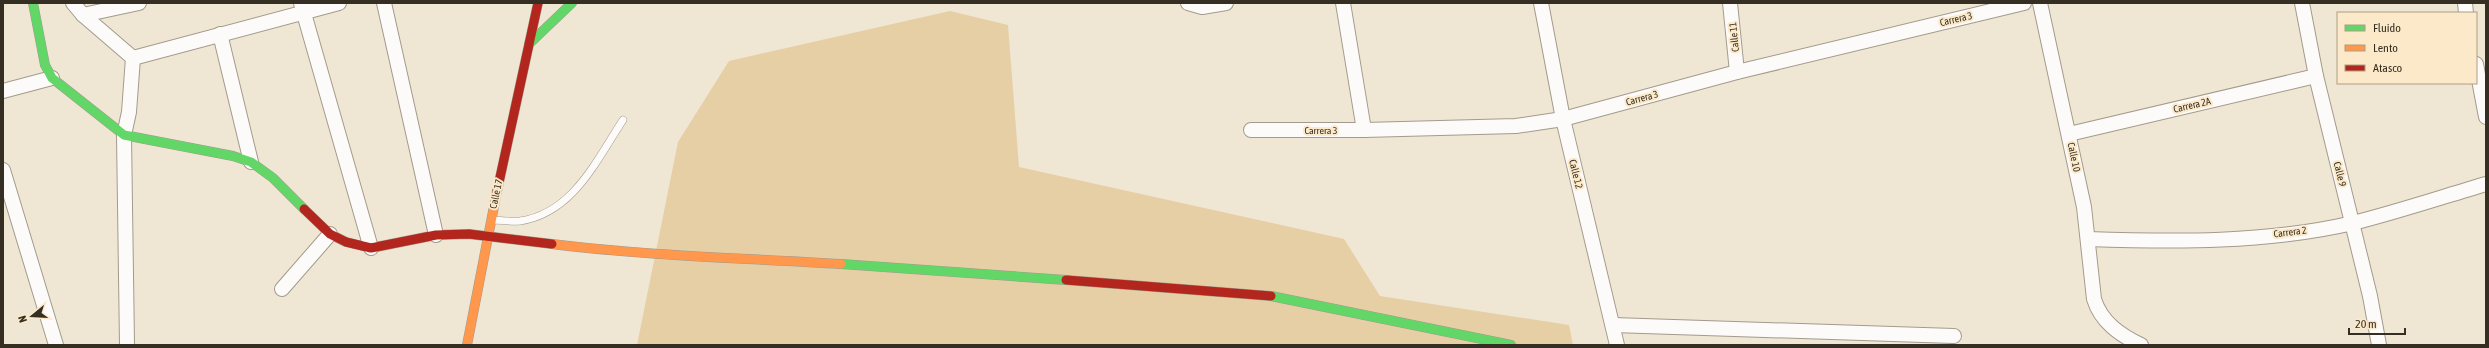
<svg xmlns="http://www.w3.org/2000/svg" width="2489" height="348" font-family="'Asap Condensed',sans-serif">
	<style>
		.green { fill: #e6cfa5 }
		.lines { fill: none; stroke-linecap: round; stroke-linejoin: round }
		.lane-casing { stroke: #a29b8d; stroke-width: 8 }
		.street-casing { stroke: #a29b8d; stroke-width: 16 }
		.fast-casing { stroke: #a29b8d; stroke-width: 10 }
		.slow-casing { stroke: #a29b8d; stroke-width: 10 }
		.jam-casing { stroke: #a29b8d; stroke-width: 10 }
		.lane { stroke: #fdfbf9; stroke-width: 7 }
		.street { stroke: #fdfbf9; stroke-width: 14 }
		.fast { stroke: #63d668; stroke-width: 9 }
		.slow { stroke: #ff974d; stroke-width: 9 }
		.jam { stroke: #b3261e; stroke-width: 9 }
		.labels { text-anchor: middle; dominant-baseline: central; stroke-width: 4; stroke-linejoin: round; paint-order: stroke }
		.street-label { font-size: 10px; fill: #352e22; stroke: #fbe9c9 }
	</style>
	<rect width="100%" height="100%" fill="#f0e6d4"/>
	<!-- green -->
	<polygon class="green" points="950,11 1008,25 1019,167 1344,239 1380,296 1569,325 1573,345 637,345 678,142 729,61"/>
	<g class="lines">
		<!-- lane casing -->
		<g class="lane-casing">
			<path id="lane" d="M492,220C501,220 511,222 520,221C573,213 596,161 623,120"/>
		</g>
		<!-- street casing -->
		<g class="street-casing">
			<g id="street">
				<polyline points="73,3 83,15 133,58 129,112 124,135 127,345"/>
				<polyline points="301,3 371,248"/>
				<polyline points="384,3 436,235"/>
				<polyline points="1188,3 1202,7 1226,3"/>
				<polyline points="1343,3 1364,130"/>
				<polyline points="1541,3 1563,119 1617,345"/>
				<polyline points="1730,3 1737,72"/>
				<path d="M2040,3L2084,207L2094,299C2101,322 2120,335 2141,345"/>
				<polyline points="2302,3 2316,76 2370,296 2379,345"/>
				<polyline points="2465,3 2466,13"/>
				<polyline points="83,15 139,3"/>
				<polyline points="220,34 251,162"/>
				<polyline points="133,58 339,3"/>
				<polyline points="2476,64 2486,117"/>
				<polyline points="3,91 52,78"/>
				<polyline points="1251,130 1364,130 1516,126 1563,119 1737,72 2024,3"/>
				<polyline points="2069,134 2316,76"/>
				<polyline points="3,170 56,345"/>
				<path d="M2088,239C2175,242 2267,243 2353,223C2397,212 2442,197 2486,184"/>
				<polyline points="282,289 330,234"/>
				<polyline points="1613,325 1954,336"/>
			</g>
		</g>
		<!-- fast casing -->
		<g class="fast-casing">
			<g id="fast">
				<polyline points="33,3 45,65 52,78 124,135 233,156 251,162 273,178 304,209"/>
				<polyline points="529,44 572,3"/>
				<polyline points="841,264 1066,280"/>
				<polyline points="1271,296 1511,345"/>
			</g>
		</g>
		<!-- slow casing -->
		<g class="slow-casing">
			<g id="slow">
				<path d="M552,244C648,256 744,258 841,264"/>
				<polyline points="467,345 496,196"/>
			</g>
		</g>
		<!-- jam casing -->
		<g class="jam-casing">
			<g id="jam">
				<polyline points="496,196 538,3"/>
				<polyline points="304,209 330,234 346,242 371,248 436,235 469,234 552,244"/>
				<polyline points="1066,280 1271,296"/>
			</g>
		</g>
		<!-- lane -->
		<use href="#lane" class="lane"/>
		<!-- street -->
		<use href="#street" class="street"/>
		<!-- fast -->
		<use href="#fast" class="fast"/>
		<!-- slow -->
		<use href="#slow" class="slow"/>
		<!-- jam -->
		<use href="#jam" class="jam"/>
	</g>
	<g class="labels">
		<!-- street labels -->
		<g class="street-label">
			<text transform="translate(1956 19) rotate(-13)">Carrera 3</text>
			<text transform="translate(1734 37) rotate(-96)">Calle 11</text>
			<text transform="translate(1642 98) rotate(-15)">Carrera 3</text>
			<text transform="translate(2192 105) rotate(-13)">Carrera 2A</text>
			<text x="1321" y="130">Carrera 3</text>
			<text transform="translate(2074 157) rotate(78)">Calle 10</text>
			<text transform="translate(1576 174) rotate(76)">Calle 12</text>
			<text transform="translate(2340 174) rotate(76)">Calle 9</text>
			<text transform="translate(496 194) rotate(-78)">Calle 17</text>
			<text transform="translate(2290 232) rotate(-7)">Carrera 2</text>
		</g>
	</g>
	<!-- border -->
	<rect width="2489" height="348" fill="none" stroke="#352e22" stroke-width="8"/>
	<!-- legend -->
	<rect x="2337" y="12" width="140" height="72" fill="#fbe9c9" stroke="#ac9e86"/>
	<rect x="2345" y="25" width="20" height="6" fill="#63d668" stroke="#ac9e86"/>
	<text x="2373" y="32" font-size="12" fill="#352e22">Fluido</text>
	<rect x="2345" y="45" width="20" height="6" fill="#ff974d" stroke="#ac9e86"/>
	<text x="2373" y="52" font-size="12" fill="#352e22">Lento</text>
	<rect x="2345" y="65" width="20" height="6" fill="#b3261e" stroke="#ac9e86"/>
	<text x="2373" y="72" font-size="12" fill="#352e22">Atasco</text>
	<!-- north arrow -->
	<g transform="translate(32 316) rotate(252)" stroke="#fbe9c9" stroke-width="3" paint-order="stroke">
	<path d="M0-3L7 15L0 10L-7 15Z" fill="#352e22"/>
	<text y="-6" font-size="11" font-weight="bold" text-anchor="middle" fill="#352e22">N</text>
	</g>
	<!-- scale -->
	<path d="M2349 328v6h56v-6" fill="none" stroke="#352e22" stroke-width="2"/>
	<text x="2355" y="328" font-size="12" fill="#352e22" stroke="#fbe9c9" stroke-width="3" paint-order="stroke">20 m</text>
</svg>
